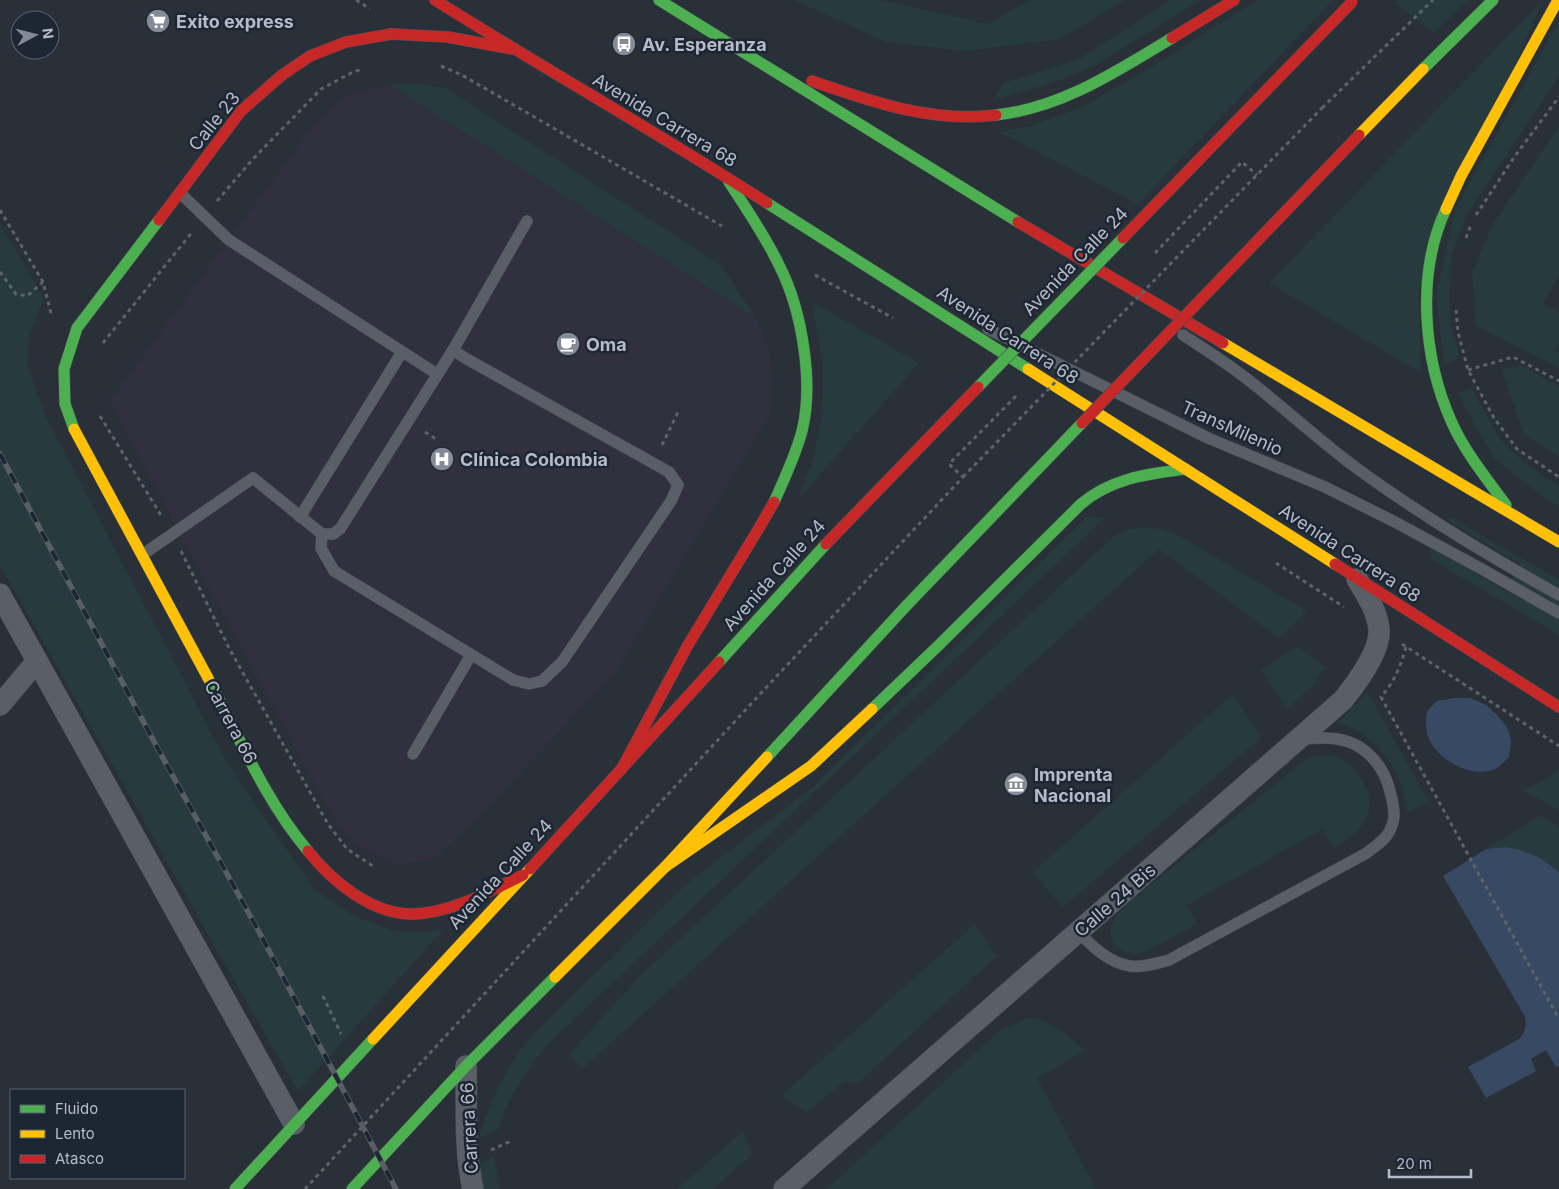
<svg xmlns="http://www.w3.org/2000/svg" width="1559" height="1189" font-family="Inter,sans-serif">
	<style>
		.medical { fill: #31303e }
		.green { fill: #273a3e }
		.water { fill: #384963 }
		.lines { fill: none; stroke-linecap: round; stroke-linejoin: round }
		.lane-casing { stroke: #484c53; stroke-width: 12 }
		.street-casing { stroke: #484c53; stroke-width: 22 }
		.fast-casing { stroke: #484c53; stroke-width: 12 }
		.slow-casing { stroke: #484c53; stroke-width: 12 }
		.jam-casing { stroke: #484c53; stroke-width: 12 }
		.path { stroke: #5d636a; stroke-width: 3; stroke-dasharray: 4 4; stroke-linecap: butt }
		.lane { stroke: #5a5e66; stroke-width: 11 }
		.street { stroke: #5a5e66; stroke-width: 21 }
		.fast { stroke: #4caf50; stroke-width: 11 }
		.slow { stroke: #ffc107; stroke-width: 11 }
		.jam { stroke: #c62828; stroke-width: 11 }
		.rail-casing { stroke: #595d64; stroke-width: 5.5 }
		.rail { stroke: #1d2633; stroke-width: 4; stroke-dasharray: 11; stroke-linecap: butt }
		.fast-bridge-casing { stroke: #484c53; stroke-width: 12; stroke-linecap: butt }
		.slow-bridge-casing { stroke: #484c53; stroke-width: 12; stroke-linecap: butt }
		.jam-bridge-casing { stroke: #484c53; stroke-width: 12; stroke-linecap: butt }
		.path-bridge { stroke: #5d636a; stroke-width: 3; stroke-dasharray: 4 4; stroke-linecap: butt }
		.fast-bridge { stroke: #4caf50; stroke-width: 11 }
		.slow-bridge { stroke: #ffc107; stroke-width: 11 }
		.jam-bridge { stroke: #c62828; stroke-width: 11 }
		.labels { text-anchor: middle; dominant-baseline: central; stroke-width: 5; stroke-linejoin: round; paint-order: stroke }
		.poi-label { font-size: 18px; font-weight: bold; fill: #b4bcc9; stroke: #1d2633; text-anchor: start }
		.street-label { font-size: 18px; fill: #b4bcc9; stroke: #1d2633 }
	</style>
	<rect width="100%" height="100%" fill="#2a3038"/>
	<!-- medical -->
	<polygon class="medical" points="389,85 756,318 767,343 773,377 771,412 616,672 472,824 431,861 396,864 359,846 339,828 198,568 177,532 166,507 110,401 312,127 327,111 346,97 367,89"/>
	<!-- green -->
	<g class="green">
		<polygon points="794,0 881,0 988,24 1030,0 1125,0 1060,39 966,51 886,42"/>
		<polygon points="1170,0 1201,0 1094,66 1061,80 992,101 1004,83 1079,59"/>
		<polygon points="1257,0 1333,0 1138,204 999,132 1030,126 1082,107 1148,69"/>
		<polygon points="1398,0 1468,0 1434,33 1395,3"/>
		<polygon points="1543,0 1419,290 1421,373 1269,283"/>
		<polygon points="1559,21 1559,77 1466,216 1452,254 1449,294 1451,326 1460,358 1444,364 1436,295 1455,209"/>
		<polygon points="418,83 445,88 721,265 756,318 389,85"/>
		<polygon points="1559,126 1559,276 1543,303 1559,313 1559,344 1555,350 1559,353 1559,368 1476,326 1472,272 1493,224"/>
		<polygon points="0,224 44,298 30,333 27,364 45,415 226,761 314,889 356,917 394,931 427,932 444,929 298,1091 215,947 0,565"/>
		<polygon points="812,302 919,363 798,499 814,456 822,413 823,367"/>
		<polygon points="1520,365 1559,386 1559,456 1524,435 1502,370"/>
		<path d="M1472,388C1481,406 1494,434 1509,448C1523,462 1542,476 1559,486V506L1542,496L1495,459L1473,422L1458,393Z"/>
		<path d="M1086,517H1106L546,1046L530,1066L506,1107L499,1129L479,1138C491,1097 505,1069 532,1035L690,881L814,786Z"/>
		<polygon points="1450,517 1559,580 1559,635 1431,559 1430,551 1431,546 1505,591 1520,564 1449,521 1448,520"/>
		<polygon points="1144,527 1161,529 1178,535 1307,611 1279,638 1159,549 582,1069 570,1053 640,976 1114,536 1129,529"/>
		<polygon points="1297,646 1325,667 1313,685 1287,709 1261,670"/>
		<path d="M1368,692L1429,803L1407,813C1405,803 1403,792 1400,782C1388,753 1367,732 1338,722Z"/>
		<polygon points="1233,694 1261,738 1063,907 1032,873"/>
		<path d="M1326,755C1331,756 1339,757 1344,760C1351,764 1356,771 1360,777C1383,808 1362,833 1334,848L1323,829L1187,905L1197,924L1143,953C1120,957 1102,941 1115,918C1118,913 1123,908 1128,903L1300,764L1311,757Z"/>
		<polygon points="1559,771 1559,810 1523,791"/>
		<polygon points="1541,815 1559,826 1559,872 1548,862 1507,847 1486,849"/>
		<polygon points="974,925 997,956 859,1082 844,1082 807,1112 781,1096"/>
		<polygon points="1029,1017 1049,1023 1065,1033 1085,1051 1037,1078 1096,1189 827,1189 999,1031"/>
		<polygon points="743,1131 752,1154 713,1189 677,1189"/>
		<polygon points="494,1156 500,1189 482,1189 478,1164"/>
	</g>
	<!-- water -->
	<g class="water">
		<path d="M1454,698H1470L1486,705L1497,715L1507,727L1511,741L1509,757C1505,761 1501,765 1497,768C1470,782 1425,754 1426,724C1426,720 1426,715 1427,712C1429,708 1434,704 1437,701Z"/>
		<path d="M1507,847C1530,852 1541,857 1559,872V1066L1556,1067L1546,1050L1531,1059L1536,1071L1486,1098L1468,1067L1519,1039C1525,1032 1528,1024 1524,1015L1443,876L1486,849Z"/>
	</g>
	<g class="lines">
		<!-- lane casing -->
		<g class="lane-casing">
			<g id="lane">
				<polyline points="180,193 229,240 437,374"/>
				<polyline points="988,329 1208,438 1325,487 1395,522 1480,568 1559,613"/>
				<path d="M1183,335C1206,350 1230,365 1251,382C1285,409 1317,438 1351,464C1417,513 1487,555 1559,595"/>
				<polyline points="300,517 402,352"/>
				<polyline points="322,534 321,548 334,571 513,680 529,684 542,681 562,662 671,501 678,485 669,472 465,358 453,350"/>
				<polyline points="142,555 253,478 322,534 333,534 340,529 453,350 527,221"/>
				<polyline points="413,754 471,655"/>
				<path d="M1078,932C1092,946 1109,963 1130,966C1142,968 1157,963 1169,960L1365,854C1373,848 1386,840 1390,830C1392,826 1394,820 1394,815C1394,804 1388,780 1382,771C1376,760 1365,749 1354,744C1337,736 1319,738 1301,739"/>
			</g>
		</g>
		<!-- street casing -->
		<g class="street-casing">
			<g id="street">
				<polyline points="0,594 294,1124"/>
				<polyline points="0,705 37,661"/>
				<path d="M466,1066C467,1107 464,1149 473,1189"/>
				<path d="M784,1189L1343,700C1356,684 1381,650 1379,629C1377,610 1366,594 1357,579"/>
			</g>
		</g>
		<!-- fast casing -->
		<g class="fast-casing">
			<g id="fast">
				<polyline points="659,0 1018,222"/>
				<polyline points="1423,69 1493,0"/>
				<path d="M996,115C1062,108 1117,71 1172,38"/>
				<path d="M729,182C747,210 766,237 780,267C802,311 814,383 802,431C796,454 784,480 774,502"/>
				<polyline points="767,203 1028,369"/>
				<path d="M1446,209C1416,273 1423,359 1452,423C1465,452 1487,479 1506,505"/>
				<polyline points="74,429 65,404 64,369 77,328 159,220"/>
				<polyline points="719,662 826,544"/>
				<path d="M208,678C239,737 265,800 308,851"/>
				<path d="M872,709L939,645L1081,504C1111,478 1148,474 1186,469"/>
				<polyline points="767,757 907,605"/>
				<polyline points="235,1189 373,1039"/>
				<polyline points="352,1189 466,1066 555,977"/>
			</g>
		</g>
		<!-- slow casing -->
		<g class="slow-casing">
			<g id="slow">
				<polyline points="1446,209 1461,176 1558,0"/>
				<polyline points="1223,343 1559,542"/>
				<polyline points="1028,369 1335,564"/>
				<polyline points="74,429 208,678"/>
				<polyline points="665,867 811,766 872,709"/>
				<polyline points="555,977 665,867 767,757"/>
				<polyline points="373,1039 530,869"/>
			</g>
		</g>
		<!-- jam casing -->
		<g class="jam-casing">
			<g id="jam">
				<path d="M435,0C545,69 658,133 767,203"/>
				<polyline points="1172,38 1234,0"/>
				<path d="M812,81C872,102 932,123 996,115"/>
				<polyline points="159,220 241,111 282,75 310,56 346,42 391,34 448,37 512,49"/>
				<polyline points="1018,222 1223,343"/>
				<polyline points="1335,564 1559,707"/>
				<polyline points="621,770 688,645 759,528 774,502"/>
				<path d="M308,851C332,881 371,914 412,914C449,914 491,891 523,875"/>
				<polyline points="530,869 719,662"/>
			</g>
		</g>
		<!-- path -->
		<g class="path">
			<polyline points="356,0 370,9"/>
			<polyline points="441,66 462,75 722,226"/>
			<polyline points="1322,108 1433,0"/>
			<polyline points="217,201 252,160 321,89 353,72 362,69"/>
			<polyline points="0,210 43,282 52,317"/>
			<polyline points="1476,215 1515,156 1559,97"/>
			<polyline points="1466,238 1471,225"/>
			<polyline points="1155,253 1242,162 1257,175"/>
			<polyline points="0,272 16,294 27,296 43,282"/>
			<polyline points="815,275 893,318"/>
			<polyline points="1456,310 1458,332 1468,370 1494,418 1517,449 1559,477"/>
			<polyline points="103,343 193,231"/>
			<polyline points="1468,370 1513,357 1559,381"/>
			<polyline points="100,416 162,517"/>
			<polyline points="425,432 436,439"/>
			<polyline points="662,445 679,410"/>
			<polyline points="181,551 229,648 328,824 347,849 376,868"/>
			<polyline points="1276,563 1344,607"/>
			<polyline points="1402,644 1559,746"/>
			<path d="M1406,647C1401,666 1394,682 1381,697L1559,1019"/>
			<polyline points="323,996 341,1034"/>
			<polyline points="491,1150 511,1141"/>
			<polyline points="305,1189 761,693 963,477 949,464 1018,394"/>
		</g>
		<!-- lane -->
		<use href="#lane" class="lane"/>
		<!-- street -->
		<use href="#street" class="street"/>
		<!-- fast -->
		<use href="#fast" class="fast"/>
		<!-- slow -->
		<use href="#slow" class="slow"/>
		<!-- jam -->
		<use href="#jam" class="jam"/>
		<!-- rail casing -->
		<g class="rail-casing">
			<polyline id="rail" points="0,454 158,749 258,930 396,1189"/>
		</g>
		<!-- rail -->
		<use href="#rail" class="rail"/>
		<!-- fast-bridge casing -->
		<g class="fast-bridge-casing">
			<g id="fast-bridge">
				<polyline points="978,387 1123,238"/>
				<polyline points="907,605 1082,423"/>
			</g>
		</g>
		<!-- slow-bridge casing -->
		<g class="slow-bridge-casing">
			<polyline id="slow-bridge" points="1359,135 1423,69"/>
		</g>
		<!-- jam-bridge casing -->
		<g class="jam-bridge-casing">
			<g id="jam-bridge">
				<polyline points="1123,238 1352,2"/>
				<polyline points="1082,423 1359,135"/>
				<polyline points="826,544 978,387"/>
			</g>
		</g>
		<!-- path-bridge -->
		<polyline class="path-bridge" points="963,477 1322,108"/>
		<!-- fast-bridge -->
		<use href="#fast-bridge" class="fast-bridge"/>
		<!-- slow-bridge -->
		<use href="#slow-bridge" class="slow-bridge"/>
		<!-- jam-bridge -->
		<use href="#jam-bridge" class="jam-bridge"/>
	</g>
	<!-- icons -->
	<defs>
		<g id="supermarket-disc" transform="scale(1.25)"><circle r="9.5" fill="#848b96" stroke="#1d2633"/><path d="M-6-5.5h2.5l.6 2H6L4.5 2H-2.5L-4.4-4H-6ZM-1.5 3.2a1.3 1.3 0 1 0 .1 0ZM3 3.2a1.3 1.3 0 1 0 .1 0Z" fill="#fff"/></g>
		<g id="bus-disc" transform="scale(1.25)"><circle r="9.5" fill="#848b96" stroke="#1d2633"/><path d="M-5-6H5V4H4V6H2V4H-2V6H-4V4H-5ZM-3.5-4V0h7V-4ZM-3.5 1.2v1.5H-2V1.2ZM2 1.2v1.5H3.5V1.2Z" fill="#fff"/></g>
		<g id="cafe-disc" transform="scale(1.25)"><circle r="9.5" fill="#848b96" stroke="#1d2633"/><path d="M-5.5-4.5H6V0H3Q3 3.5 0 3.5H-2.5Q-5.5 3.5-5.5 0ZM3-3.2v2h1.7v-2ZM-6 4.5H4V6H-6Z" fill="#fff"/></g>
		<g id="hospital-disc" transform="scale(1.25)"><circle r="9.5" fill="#848b96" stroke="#1d2633"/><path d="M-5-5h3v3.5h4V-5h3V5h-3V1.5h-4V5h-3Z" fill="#fff"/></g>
		<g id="museum-disc" transform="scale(1.25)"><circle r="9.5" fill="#848b96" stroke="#1d2633"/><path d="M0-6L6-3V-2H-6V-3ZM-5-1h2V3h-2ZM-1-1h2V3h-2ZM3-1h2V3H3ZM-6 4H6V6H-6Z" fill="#fff"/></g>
	</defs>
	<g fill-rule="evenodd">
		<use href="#supermarket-disc" x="158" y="21"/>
		<use href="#bus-disc" x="624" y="44"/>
		<use href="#cafe-disc" x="568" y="344"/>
		<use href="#hospital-disc" x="442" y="459"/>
		<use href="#museum-disc" x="1016" y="784"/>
	</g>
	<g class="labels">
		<!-- poi labels -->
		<g class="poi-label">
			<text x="176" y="21">Exito express</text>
			<text x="642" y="44">Av. Esperanza</text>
			<text x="586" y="344">Oma</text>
			<text x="460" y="459">Clínica Colombia</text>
			<text x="1034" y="774">Imprenta<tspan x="1034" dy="21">Nacional</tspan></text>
		</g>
		<!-- street labels -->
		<g class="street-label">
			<text transform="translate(665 120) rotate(31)">Avenida Carrera 68</text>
			<text transform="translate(214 121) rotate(-51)">Calle 23</text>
			<text transform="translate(1075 261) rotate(-46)">Avenida Calle 24</text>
			<text transform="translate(1008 335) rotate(33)">Avenida Carrera 68</text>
			<text transform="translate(1232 428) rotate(24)">TransMilenio</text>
			<text transform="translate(1350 553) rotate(33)">Avenida Carrera 68</text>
			<text transform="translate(774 575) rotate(-48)">Avenida Calle 24</text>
			<text transform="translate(231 722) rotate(62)">Carrera 66</text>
			<text transform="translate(500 874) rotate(-47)">Avenida Calle 24</text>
			<text transform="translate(1115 900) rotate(-41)">Calle 24 Bis</text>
			<text transform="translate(469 1128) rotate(-93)">Carrera 66</text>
		</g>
	</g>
	<!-- legend -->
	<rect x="10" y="1089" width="175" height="90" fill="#1d2633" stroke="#59626f"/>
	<rect x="20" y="1105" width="25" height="8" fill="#4caf50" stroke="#59626f"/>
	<text x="55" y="1114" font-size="15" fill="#b4bcc9">Fluido</text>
	<rect x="20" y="1130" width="25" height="8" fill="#ffc107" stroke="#59626f"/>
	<text x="55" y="1139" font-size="15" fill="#b4bcc9">Lento</text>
	<rect x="20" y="1155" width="25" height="8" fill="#c62828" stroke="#59626f"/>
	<text x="55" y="1164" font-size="15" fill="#b4bcc9">Atasco</text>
	<!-- north arrow -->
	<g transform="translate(35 35) rotate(83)"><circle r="24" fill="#1d2633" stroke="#59626f"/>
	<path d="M0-4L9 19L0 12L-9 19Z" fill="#848b96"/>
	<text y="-8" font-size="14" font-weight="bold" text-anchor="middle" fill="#b4bcc9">N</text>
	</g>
	<!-- scale -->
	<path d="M1389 1169v8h82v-8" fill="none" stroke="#b4bcc9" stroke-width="2.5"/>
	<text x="1396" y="1169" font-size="15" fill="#b4bcc9" stroke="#1d2633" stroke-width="4" paint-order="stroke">20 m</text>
</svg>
